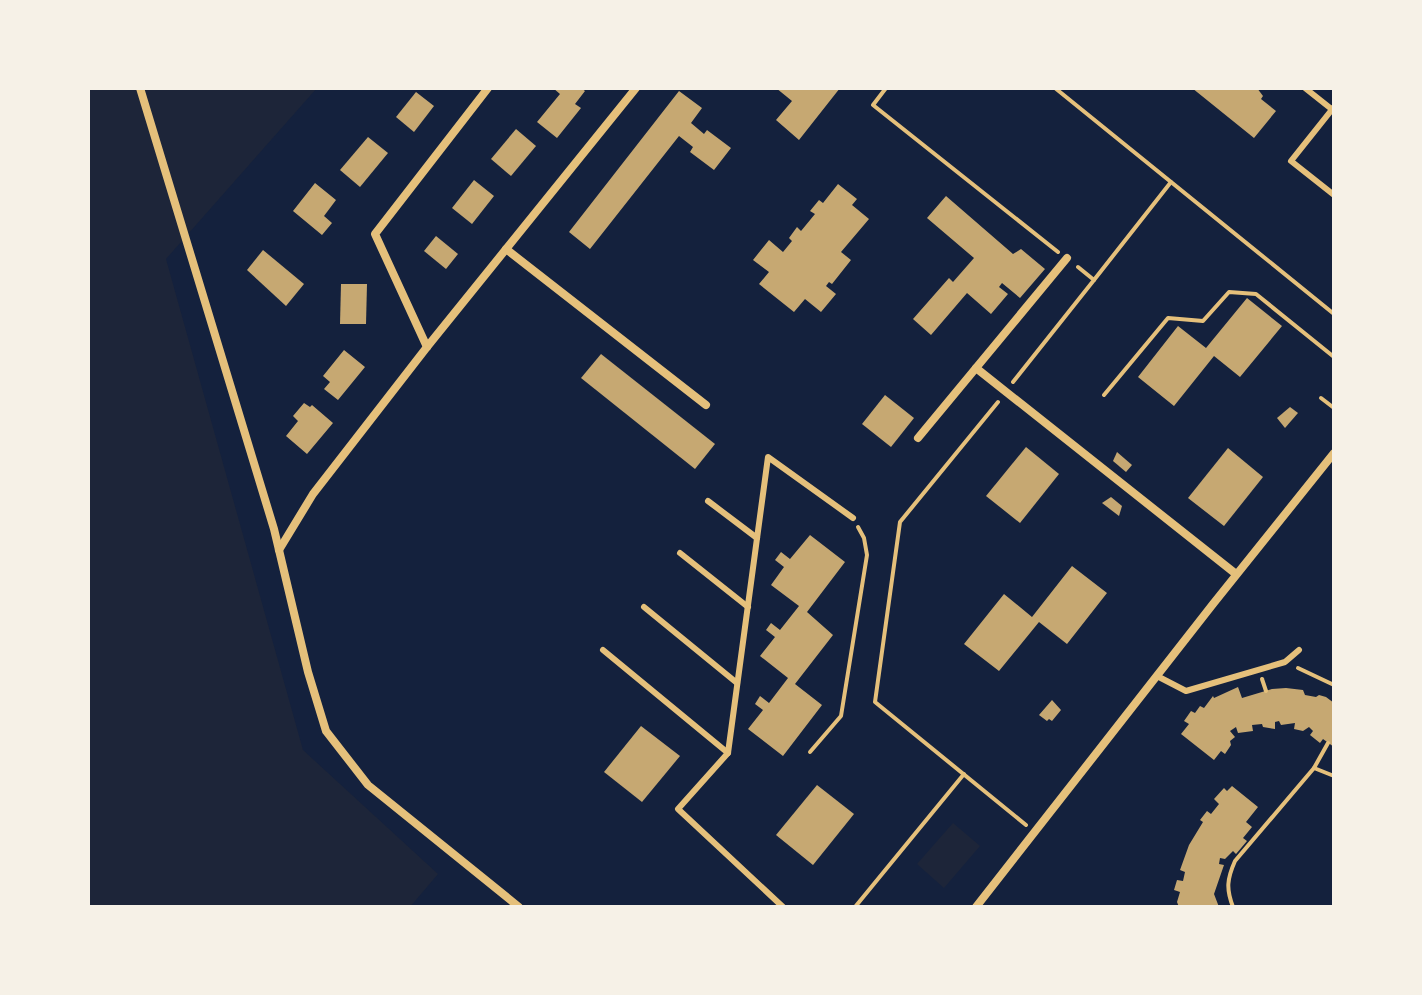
<svg xmlns="http://www.w3.org/2000/svg" width="1422" height="995" font-family="Inter,sans-serif">
	<style>
		.green { fill: #1d2539 }
		.building { fill: #c6a872 }
		.lines { fill: none; stroke-linecap: round; stroke-linejoin: round }
		.path { stroke: #e5c07b; stroke-width: 4 }
		.service { stroke: #e5c07b; stroke-width: 6 }
		.minor { stroke: #e5c07b; stroke-width: 8 }
	</style>
	<rect width="100%" height="100%" fill="#14213d"/>
	<!-- green -->
	<g class="green">
		<polygon points="88,88 317,88 166,259 303,750 438,874 410,907 88,907"/>
		<polygon points="953,823 980,846 944,888 917,864"/>
	</g>
	<!-- building -->
	<g class="building">
		<polygon points="553,88 581,88 585,91 575,104 581,108 557,138 537,122 560,94"/>
		<polygon points="776,88 840,88 799,140 776,120 792,101"/>
		<polygon points="1192,88 1257,88 1263,96 1261,99 1276,111 1254,138"/>
		<polygon points="679,91 702,108 691,123 704,134 707,130 731,148 714,170 690,152 693,147 679,136 590,249 569,232"/>
		<polygon points="416,92 434,106 414,132 396,117"/>
		<polygon points="516,129 536,146 511,176 491,159"/>
		<polygon points="368,137 388,153 360,187 340,170"/>
		<polygon points="474,180 494,196 472,224 452,208"/>
		<polygon points="315,183 336,200 324,216 332,223 322,235 293,211"/>
		<polygon points="838,184 857,199 852,205 869,219 841,252 851,260 832,284 829,282 826,286 836,294 821,312 805,299 794,312 759,284 769,272 753,260 769,240 783,252 792,241 789,238 797,227 801,231 815,214 810,211 819,200 823,203"/>
		<polygon points="946,196 1013,254 1021,249 1045,269 1020,298 1002,283 999,287 1008,294 991,314 967,293 931,335 913,319 949,278 953,282 974,258 927,218"/>
		<polygon points="436,236 458,254 446,269 424,251"/>
		<polygon points="263,250 304,284 286,306 247,270"/>
		<polygon points="341,284 367,284 366,324 340,324"/>
		<polygon points="1247,298 1282,326 1240,377 1214,356 1174,406 1138,377 1178,326 1206,348"/>
		<polygon points="344,350 365,367 338,400 324,389 330,382 323,376"/>
		<polygon points="601,354 715,444 695,469 581,378"/>
		<polygon points="885,395 914,418 891,447 862,424"/>
		<polygon points="304,403 310,407 312,405 333,423 307,454 286,436 298,421 293,416"/>
		<polygon points="1290,407 1298,413 1285,428 1277,418"/>
		<polygon points="1026,447 1059,474 1020,523 986,496"/>
		<polygon points="1228,448 1263,477 1224,526 1188,498"/>
		<polygon points="1117,452 1132,465 1126,472 1113,461"/>
		<polygon points="1111,497 1122,506 1119,516 1102,503"/>
		<polygon points="810,535 845,562 807,612 833,635 795,684 822,705 783,756 748,729 763,710 755,704 760,696 769,703 788,678 760,656 775,637 766,630 771,623 780,630 799,606 771,585 784,567 775,560 781,552 790,559"/>
		<polygon points="1072,566 1107,593 1067,644 1039,622 999,671 964,644 1004,594 1032,617"/>
		<polygon points="1238,687 1242,698 1272,689 1286,688 1303,690 1305,695 1316,697 1319,695 1326,697 1334,703 1334,747 1323,739 1320,743 1310,735 1313,731 1309,727 1303,731 1294,729 1295,723 1281,725 1279,721 1275,722 1275,729 1263,727 1262,724 1252,725 1253,731 1238,733 1236,727 1230,731 1235,737 1230,741 1231,745 1225,754 1221,751 1214,760 1181,734 1189,724 1184,721 1191,711 1195,713 1200,706 1204,708 1213,696 1214,698"/>
		<polygon points="1052,700 1061,710 1052,721 1049,719 1047,721 1039,715"/>
		<polygon points="641,726 680,756 642,802 604,772"/>
		<polygon points="817,785 854,814 813,865 776,835"/>
		<polygon points="1232,786 1258,807 1246,822 1252,827 1243,838 1247,841 1236,854 1233,851 1225,859 1220,858 1219,864 1224,865 1214,894 1219,907 1179,907 1177,902 1180,892 1174,890 1177,880 1183,881 1185,872 1180,870 1189,845 1203,822 1200,820 1207,811 1211,814 1219,804 1214,799 1224,788 1227,791"/>
	</g>
	<g class="lines">
		<!-- path -->
		<g class="path">
			<polyline points="886,88 873,105 1058,252"/>
			<polyline points="1055,88 1334,314"/>
			<polyline points="1094,280 1171,182"/>
			<polyline points="1013,382 1094,280 1078,267"/>
			<polyline points="1104,395 1168,318 1203,321 1229,292 1256,294 1334,357"/>
			<polyline points="1321,398 1334,408"/>
			<polyline points="998,402 900,522 875,702 1026,825"/>
			<polyline points="1298,668 1334,685"/>
			<polyline points="1262,679 1266,691"/>
			<polyline points="810,752 841,716 867,555 864,538 858,527"/>
			<polyline points="1314,768 1328,743"/>
			<polyline points="855,907 964,774"/>
			<path d="M1233,907C1226,889 1227,879 1235,861L1314,768L1334,776"/>
		</g>
		<!-- service -->
		<g class="service">
			<polyline points="1305,88 1334,111"/>
			<polyline points="1334,107 1291,161 1334,195"/>
			<polyline points="708,501 757,538"/>
			<polyline points="680,553 748,607"/>
			<polyline points="644,607 737,683"/>
			<polyline points="603,650 728,753"/>
			<polyline points="1157,676 1186,691 1285,662 1299,650"/>
			<polyline points="783,907 678,809 728,753 768,457 853,518"/>
		</g>
		<!-- minor -->
		<g class="minor">
			<polyline points="140,88 274,529 308,672 326,731 368,785 519,907"/>
			<polyline points="506,249 706,405"/>
			<polyline points="427,347 375,234 488,88"/>
			<polyline points="976,368 1236,574"/>
			<polyline points="918,438 1067,258"/>
			<polyline points="279,550 313,494 427,347 636,88"/>
			<polyline points="976,907 1213,604 1334,453"/>
		</g>
	</g>
	<!-- border -->
	<rect width="1422" height="995" fill="none" stroke="#f6f1e7" stroke-width="180"/>
</svg>
